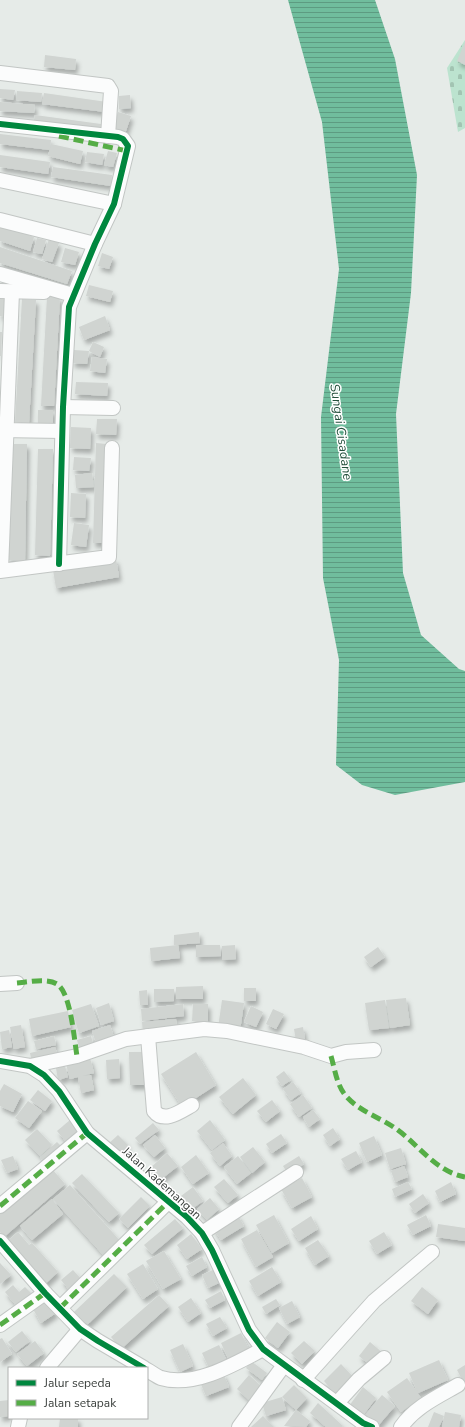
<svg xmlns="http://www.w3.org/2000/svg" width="465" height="1427" font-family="'Nunito Sans',sans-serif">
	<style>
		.cemetery { fill: url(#cemetery-stones) }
		.water { fill: url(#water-rules) }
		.building { fill: #d0d4d1; filter: url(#shadow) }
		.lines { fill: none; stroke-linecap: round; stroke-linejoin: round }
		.minor-casing { stroke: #c2c6c4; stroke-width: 16 }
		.minor { stroke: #fbfcfc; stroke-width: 14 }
		.quiet { stroke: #55ad46; stroke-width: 5; stroke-dasharray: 10 5; stroke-linecap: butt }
		.cycleway-casing { stroke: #fff; stroke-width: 8 }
		.cycleway { stroke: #00873e; stroke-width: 6 }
		.labels { text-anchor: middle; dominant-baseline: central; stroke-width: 3; stroke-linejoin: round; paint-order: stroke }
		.street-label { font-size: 12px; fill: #383d3a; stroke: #fff }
		.water-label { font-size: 13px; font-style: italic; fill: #24503c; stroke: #fff }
	</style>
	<defs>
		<pattern id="cemetery-stones" width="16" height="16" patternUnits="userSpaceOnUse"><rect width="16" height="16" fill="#bce3cf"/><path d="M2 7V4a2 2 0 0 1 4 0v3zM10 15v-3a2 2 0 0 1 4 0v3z" fill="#a2c4b2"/></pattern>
		<pattern id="water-rules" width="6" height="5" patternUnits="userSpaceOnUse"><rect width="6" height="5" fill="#70bd9d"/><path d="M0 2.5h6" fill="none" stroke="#5d9b81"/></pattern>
		<filter id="shadow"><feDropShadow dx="2.5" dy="4.5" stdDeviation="2" flood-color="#0004"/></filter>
	</defs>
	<rect width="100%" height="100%" fill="#e6ebe8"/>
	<!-- cemetery -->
	<polygon class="cemetery" points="465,40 465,128 458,132 447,68"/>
	<!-- water -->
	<polygon class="water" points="288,0 375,0 395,59 417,175 411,293 396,414 403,573 421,635 459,669 465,671 465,782 395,795 362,785 336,765 339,660 323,578 321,417 339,269 322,122"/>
	<!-- building -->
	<g class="building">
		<polygon points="465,42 465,65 457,61"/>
		<polygon points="45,55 76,59 75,70 44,67"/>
		<polygon points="0,89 15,90 13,100 0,98"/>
		<polygon points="17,91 42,93 41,102 16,100"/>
		<polygon points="44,93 107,102 105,112 42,104"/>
		<polygon points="130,95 131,108 119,109 119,96"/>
		<polygon points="0,102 35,105 34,113 0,111"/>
		<polygon points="118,112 131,116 125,134 112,130"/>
		<polygon points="35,115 101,124 100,133 33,125"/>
		<polygon points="0,134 51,140 50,150 0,144"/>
		<polygon points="51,144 83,151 80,164 48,156"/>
		<polygon points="108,151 117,153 113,167 104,165"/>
		<polygon points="87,152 104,154 102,165 85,162"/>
		<polygon points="0,155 50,162 48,174 0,167"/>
		<polygon points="53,167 112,175 111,186 51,177"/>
		<polygon points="0,225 34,237 30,251 0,241"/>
		<polygon points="37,238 46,240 42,254 33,252"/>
		<polygon points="49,239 59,243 52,262 42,259"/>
		<polygon points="0,247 72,271 67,284 0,263"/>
		<polygon points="65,248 79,252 75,265 61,262"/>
		<polygon points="102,253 113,257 109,269 98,266"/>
		<polygon points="89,285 113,291 110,302 86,296"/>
		<polygon points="0,297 5,298 3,317 0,316"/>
		<polygon points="47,297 60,297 54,406 41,406"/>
		<polygon points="22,299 36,300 29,423 15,422"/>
		<polygon points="105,316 110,330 84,340 79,327"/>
		<polygon points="0,332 2,332 1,356 0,356"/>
		<polygon points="93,342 104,347 100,357 89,351"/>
		<polygon points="74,350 89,351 87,364 72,363"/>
		<polygon points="92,357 107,359 105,373 90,371"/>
		<polygon points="76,382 108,383 107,396 75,394"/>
		<rect x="38" y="410" width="15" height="16"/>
		<polygon points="97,419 117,419 116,435 96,434"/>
		<polygon points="71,427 91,428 90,449 70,448"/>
		<polygon points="96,443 107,444 104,543 93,543"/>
		<polygon points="10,444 27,444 25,561 8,560"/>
		<polygon points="38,449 53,449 50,556 35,555"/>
		<polygon points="74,457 91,458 89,471 73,470"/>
		<polygon points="92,473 94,487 76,488 75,475"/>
		<polygon points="71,493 86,494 85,518 70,517"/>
		<polygon points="74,523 89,525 86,547 71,545"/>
		<polygon points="116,559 119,577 56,588 53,570"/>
		<polygon points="199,932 200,943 174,945 174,935"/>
		<polygon points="178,945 180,958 151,961 150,948"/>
		<polygon points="196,945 220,945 221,956 196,957"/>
		<polygon points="235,945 236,959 222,960 222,946"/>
		<polygon points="378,947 385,957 371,967 364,957"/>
		<polygon points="203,986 203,999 176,999 176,987"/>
		<rect x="244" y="988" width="12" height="13"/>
		<polygon points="154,989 174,989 174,1001 154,1002"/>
		<polygon points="147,990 148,1005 140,1005 139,991"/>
		<polygon points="406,998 410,1025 390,1028 386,1000"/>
		<polygon points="222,1000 244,1003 240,1031 218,1028"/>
		<polygon points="385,1000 389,1028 369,1030 365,1003"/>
		<polygon points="109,1003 114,1021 101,1025 96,1008"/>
		<polygon points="91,1004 99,1026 79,1033 72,1010"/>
		<polygon points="183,1004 184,1016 142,1021 141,1009"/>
		<polygon points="193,1004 208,1004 208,1022 192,1021"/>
		<polygon points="251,1006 263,1012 256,1027 244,1022"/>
		<polygon points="273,1009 284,1014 276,1029 266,1024"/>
		<polygon points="68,1011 71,1027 32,1036 29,1019"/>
		<polygon points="176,1019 177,1030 143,1034 142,1022"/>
		<polygon points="21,1025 25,1047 14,1049 10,1027"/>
		<polygon points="110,1025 115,1040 97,1046 92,1031"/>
		<polygon points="303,1027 305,1039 296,1041 294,1029"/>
		<polygon points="9,1030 12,1047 2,1049 0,1032"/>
		<polygon points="54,1036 56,1045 36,1049 34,1041"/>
		<polygon points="91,1036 94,1047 80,1051 77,1040"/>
		<polygon points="55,1047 58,1056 32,1063 30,1053"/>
		<polygon points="129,1052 146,1052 147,1085 130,1085"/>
		<polygon points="196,1052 216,1085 182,1107 161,1074"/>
		<polygon points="90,1058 94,1073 82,1076 91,1075 94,1090 81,1093 78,1077 70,1079 66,1064"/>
		<polygon points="119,1059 120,1078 107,1079 106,1060"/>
		<polygon points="65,1066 68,1077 58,1080 56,1068"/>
		<polygon points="284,1071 291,1080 282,1086 276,1077"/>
		<polygon points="243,1078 256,1095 233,1114 219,1097"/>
		<polygon points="293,1082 301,1093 291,1100 283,1089"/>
		<polygon points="4,1084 22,1094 13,1112 0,1106 0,1091"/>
		<polygon points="38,1090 52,1101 45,1111 30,1100"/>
		<polygon points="303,1095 312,1108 299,1117 290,1104"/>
		<polygon points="272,1100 280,1111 266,1122 257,1111"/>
		<polygon points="28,1101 42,1111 29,1128 15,1118"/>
		<polygon points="313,1110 320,1119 309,1127 303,1117"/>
		<polygon points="70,1120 80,1134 68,1144 57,1131"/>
		<polygon points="210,1120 225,1140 212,1150 197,1131"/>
		<polygon points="153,1123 159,1130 140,1144 135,1138"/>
		<polygon points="333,1128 340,1139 330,1146 323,1135"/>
		<polygon points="37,1129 52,1145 40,1156 25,1140"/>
		<polygon points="281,1134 287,1143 272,1153 266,1144"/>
		<polygon points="118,1135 128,1145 118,1156 107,1145"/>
		<polygon points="155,1135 165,1148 154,1157 143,1145"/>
		<polygon points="374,1136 382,1155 367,1162 359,1143"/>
		<polygon points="57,1142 63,1148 46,1164 40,1157"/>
		<polygon points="223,1143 232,1156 220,1166 210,1153"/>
		<polygon points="253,1147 265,1162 252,1173 240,1157"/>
		<polygon points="401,1148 406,1164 390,1169 385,1153"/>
		<polygon points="356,1151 362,1162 348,1170 341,1159"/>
		<polygon points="167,1153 178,1166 159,1181 149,1169"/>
		<polygon points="196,1155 209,1173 193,1184 181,1167"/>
		<polygon points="13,1156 18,1169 7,1173 1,1160"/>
		<polygon points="238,1156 251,1173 237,1184 224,1167"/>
		<polygon points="299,1156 304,1164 288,1174 283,1166"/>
		<polygon points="404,1166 408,1177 395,1182 391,1171"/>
		<polygon points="52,1169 65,1184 4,1237 0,1232 0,1214"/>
		<polygon points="82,1174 119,1213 109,1222 72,1183"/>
		<polygon points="302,1178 312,1197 292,1208 281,1189"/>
		<polygon points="224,1179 238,1195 228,1203 214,1187"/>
		<polygon points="408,1182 412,1189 395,1197 392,1189"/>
		<polygon points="451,1182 456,1194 440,1202 435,1191"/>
		<polygon points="70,1185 122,1243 105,1257 53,1199"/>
		<polygon points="193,1187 203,1201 192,1209 181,1196"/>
		<polygon points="423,1194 429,1203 415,1213 409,1204"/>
		<polygon points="141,1197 150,1206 128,1228 119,1219"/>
		<polygon points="210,1198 219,1209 207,1220 197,1209"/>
		<polygon points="52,1199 63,1214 32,1240 20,1226"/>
		<polygon points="237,1214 244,1226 221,1240 213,1228"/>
		<polygon points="274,1215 289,1243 272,1253 256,1225"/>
		<polygon points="426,1215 431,1226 413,1235 407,1225"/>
		<polygon points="311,1216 318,1229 299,1241 291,1229"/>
		<polygon points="175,1219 183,1228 152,1254 144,1245"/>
		<polygon points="438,1224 465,1228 465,1241 436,1237"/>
		<polygon points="257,1230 273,1257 256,1267 241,1239"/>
		<polygon points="18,1232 29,1245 32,1243 58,1272 43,1286 4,1244"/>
		<polygon points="384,1232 392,1245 377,1254 369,1241"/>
		<polygon points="191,1234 202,1249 187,1259 177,1245"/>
		<polygon points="318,1240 329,1256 315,1265 305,1248"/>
		<polygon points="164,1251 181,1279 163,1289 146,1261"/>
		<polygon points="202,1257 207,1267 192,1276 186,1266"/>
		<polygon points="0,1263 11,1275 0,1284"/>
		<polygon points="143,1264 158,1289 143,1299 127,1274"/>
		<polygon points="272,1267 281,1282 258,1296 249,1281"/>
		<polygon points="215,1269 221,1282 208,1288 202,1275"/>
		<polygon points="73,1270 82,1280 70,1291 61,1280"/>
		<polygon points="114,1274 127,1287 87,1325 74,1312"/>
		<polygon points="13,1285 19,1292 25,1287 33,1295 18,1308 5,1292"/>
		<polygon points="422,1287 438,1300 428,1314 411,1301"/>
		<polygon points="221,1291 225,1300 210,1308 205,1300"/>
		<polygon points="159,1295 169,1306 121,1349 111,1337"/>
		<polygon points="191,1298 201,1313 188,1322 178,1307"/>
		<polygon points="47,1299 56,1313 41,1323 33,1309"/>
		<polygon points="276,1299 280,1305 266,1314 262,1307"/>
		<polygon points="292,1301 300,1317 287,1324 279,1308"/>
		<polygon points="220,1317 227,1328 213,1336 206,1324"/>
		<polygon points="277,1322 290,1332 278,1348 265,1338"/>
		<polygon points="22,1331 30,1341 16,1352 8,1342"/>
		<polygon points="241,1333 250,1351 229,1360 221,1343"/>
		<polygon points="2,1338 12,1354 0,1362 0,1339"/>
		<polygon points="35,1341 44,1353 27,1366 17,1354"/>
		<polygon points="304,1341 315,1351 302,1364 291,1353"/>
		<polygon points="370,1342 384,1354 372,1367 359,1356"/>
		<polygon points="183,1344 193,1366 180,1372 170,1350"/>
		<polygon points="219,1345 227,1361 210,1370 202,1353"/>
		<polygon points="439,1360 448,1380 418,1393 409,1373"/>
		<polygon points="251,1361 267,1373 262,1380 246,1368"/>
		<polygon points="341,1364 356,1380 338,1397 324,1381"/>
		<polygon points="465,1365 465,1385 457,1370"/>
		<polygon points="223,1373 229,1387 206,1396 200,1382"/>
		<polygon points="249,1375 262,1387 250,1401 237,1389"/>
		<polygon points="407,1378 421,1398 401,1412 387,1392"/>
		<polygon points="294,1385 307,1398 296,1410 310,1421 306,1427 284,1426 296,1410 282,1397"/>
		<polygon points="363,1387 376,1398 363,1416 349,1406"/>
		<polygon points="382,1395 395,1406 377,1427 364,1416"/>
		<polygon points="282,1397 286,1410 266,1416 262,1403"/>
		<polygon points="9,1400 9,1416 0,1417 0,1401"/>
		<polygon points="318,1403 343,1426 342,1427 326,1427 310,1413"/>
		<polygon points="434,1412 444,1416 439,1427 428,1427"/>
		<polygon points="445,1412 461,1415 459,1427 442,1427"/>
		<polygon points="263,1416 274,1427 251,1427"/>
		<polygon points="60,1418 78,1418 78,1427 59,1427"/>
	</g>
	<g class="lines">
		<!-- minor casing -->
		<g class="minor-casing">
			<g id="minor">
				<polyline points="0,73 108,86 111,91 108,136"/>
				<polyline points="0,124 118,137 123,139 128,146 114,204 95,244 69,307 63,407 59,564"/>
				<polyline points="0,180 114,204"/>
				<polyline points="0,220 95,244"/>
				<polyline points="0,274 73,295"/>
				<polyline points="0,291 44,292"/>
				<polyline points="63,407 113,408"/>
				<polyline points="0,430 62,431"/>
				<polyline points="1,570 12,292"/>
				<polyline points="0,571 109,557 112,448"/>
				<polyline points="0,984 17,983"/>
				<path d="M148,1036L154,1111C164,1124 181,1111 192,1105"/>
				<polyline points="0,1061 30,1066 44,1075 59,1091 87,1133 187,1217 202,1233 212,1250 249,1330 263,1349 363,1423 372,1427"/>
				<polyline points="30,1066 77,1056 126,1039 204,1029 227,1031 304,1047 331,1056 346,1052 374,1050"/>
				<polyline points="0,1206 87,1133"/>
				<polyline points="202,1233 296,1172"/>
				<polyline points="0,1241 45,1293 80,1329 98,1341 144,1368"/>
				<polyline points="60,1308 168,1202"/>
				<polyline points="0,1325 45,1293"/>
				<polyline points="47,1368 80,1329"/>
				<path d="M147,1370C151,1372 156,1376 161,1378C194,1388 235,1364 263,1349"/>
				<polyline points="303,1380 374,1301 432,1252"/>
				<polyline points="337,1403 359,1379 384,1358"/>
				<polyline points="18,1427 20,1418"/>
				<polyline points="239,1427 284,1365"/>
				<path d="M401,1427C415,1407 437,1397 458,1385"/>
			</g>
		</g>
		<!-- minor -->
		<use href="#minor" class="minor"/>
		<!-- quiet -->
		<g class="quiet">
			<polyline points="59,136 127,151"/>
			<path d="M17,983C28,982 47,978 57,984C71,993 74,1039 77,1056"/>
			<path d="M331,1056C335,1070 337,1086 346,1096C359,1111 379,1117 395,1128C418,1144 436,1172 465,1177"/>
			<polyline points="0,1206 87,1133"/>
			<polyline points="60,1308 168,1202"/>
			<polyline points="0,1325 45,1293"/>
		</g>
		<!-- cycleway casing -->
		<g class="cycleway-casing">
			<g id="cycleway">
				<polyline points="0,124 118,137 123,139 128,146 114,204 95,244 69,307 63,407 59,564"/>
				<polyline points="0,1061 30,1066 44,1075 59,1091 87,1133 187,1217 202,1233 212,1250 249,1330 263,1349 363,1423 372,1427"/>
				<polyline points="0,1241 45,1293 80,1329 98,1341 144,1368"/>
			</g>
		</g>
		<!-- cycleway -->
		<use href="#cycleway" class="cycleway"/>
	</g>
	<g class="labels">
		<!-- street labels -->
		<g class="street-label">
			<text transform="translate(162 1183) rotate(42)">Jalan Kademangan</text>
		</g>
		<!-- water labels -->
		<g class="water-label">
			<text transform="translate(341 432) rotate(82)">Sungai Cisadane</text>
		</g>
	</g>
	<!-- legend -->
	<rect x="8" y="1367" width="140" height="52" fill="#ffffff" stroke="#afb1b0"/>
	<rect x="16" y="1380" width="20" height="6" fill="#00873e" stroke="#afb1b0"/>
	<text x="44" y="1387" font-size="12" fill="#383d3a">Jalur sepeda</text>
	<rect x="16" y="1400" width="20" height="6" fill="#55ad46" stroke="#afb1b0"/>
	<text x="44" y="1407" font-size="12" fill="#383d3a">Jalan setapak</text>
</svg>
